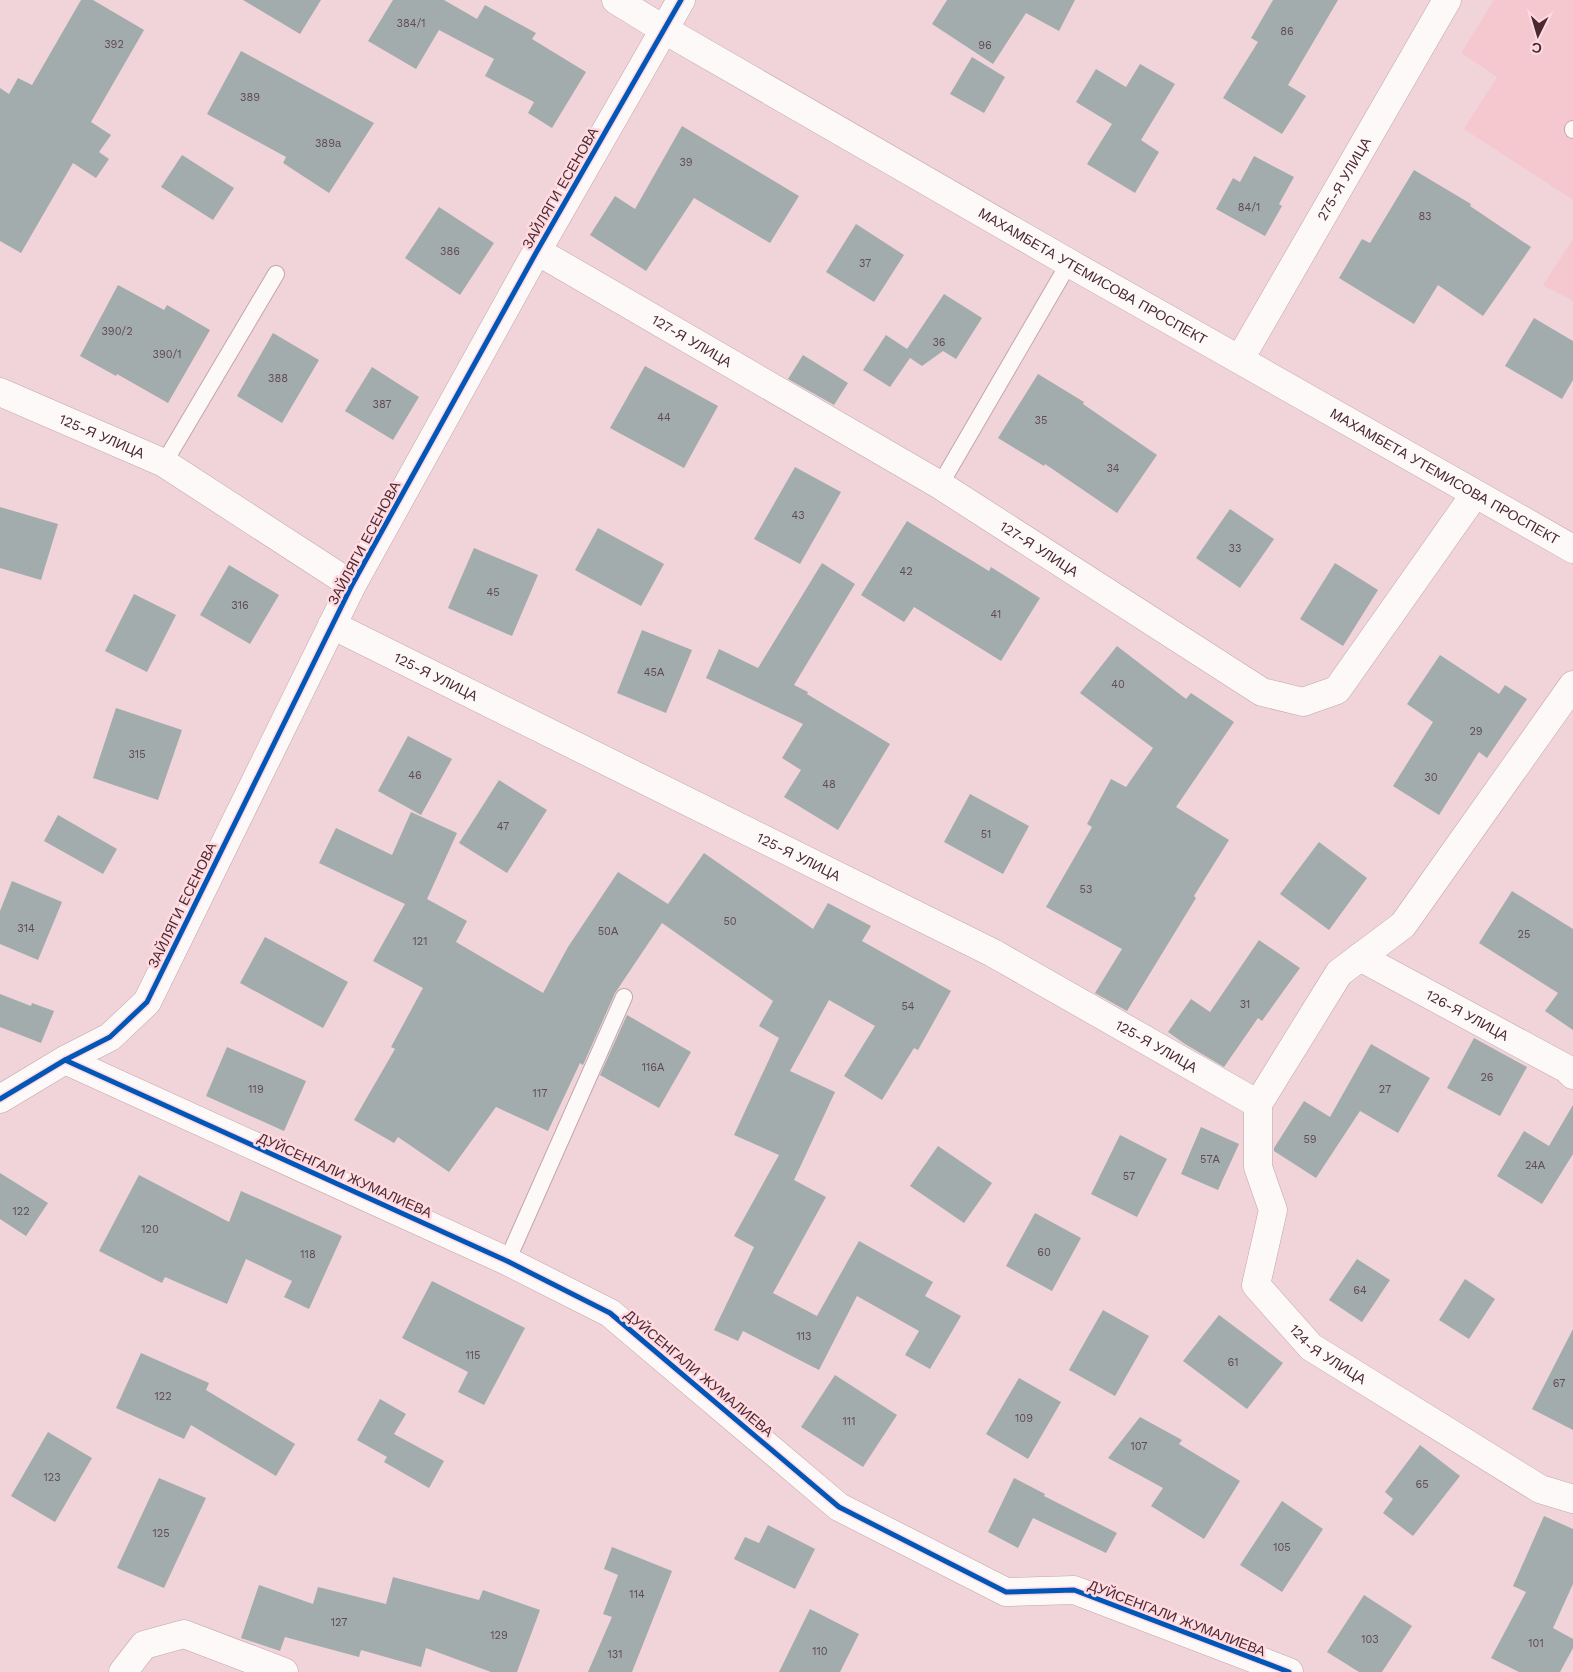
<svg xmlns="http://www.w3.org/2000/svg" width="1573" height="1672" font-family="'Work Sans',sans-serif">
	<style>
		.built { fill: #f5c8d0 }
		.building { fill: #a2acac }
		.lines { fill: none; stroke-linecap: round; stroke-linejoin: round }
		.service-casing { stroke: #c2a6ab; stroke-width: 18 }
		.minor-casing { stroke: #c2a6ab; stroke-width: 29 }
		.tertiary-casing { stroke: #c2a6ab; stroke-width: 29 }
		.service { stroke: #fdf9f9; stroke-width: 16 }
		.minor { stroke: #fdf9f9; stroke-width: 28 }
		.tertiary { stroke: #fdf9f9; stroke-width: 28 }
		.cycleway-casing { stroke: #ffdae1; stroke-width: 8 }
		.cycleway { stroke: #0057b8; stroke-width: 5 }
		.labels { text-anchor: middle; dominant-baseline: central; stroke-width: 5; stroke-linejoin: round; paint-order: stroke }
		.number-label { font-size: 11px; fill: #614a50 }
		.street-label { font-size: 14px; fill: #4b2931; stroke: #ffdae1 }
	</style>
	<rect width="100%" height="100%" fill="#f0d4d9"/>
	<!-- built -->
	<g class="built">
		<polygon points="1494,0 1573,0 1573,200 1464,129 1497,77 1461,53"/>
		<polygon points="1573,239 1573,301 1543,285"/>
	</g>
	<!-- building -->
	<g class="building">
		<polygon points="81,0 93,0 144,30 91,122 111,135 99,152 109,159 96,178 73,163 21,253 0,241 0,88 9,94 18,78 32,85"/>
		<polygon points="243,0 321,0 300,34"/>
		<polygon points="393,0 444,0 477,19 485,5 536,33 532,39 586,72 552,128 528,113 534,102 485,76 494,59 439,30 416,69 368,41"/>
		<polygon points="947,0 1075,0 1059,31 1026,13 993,64 932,24"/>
		<polygon points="1273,0 1338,0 1288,85 1306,96 1282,134 1223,98 1258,42 1251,38"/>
		<polygon points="241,51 374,123 329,193 283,163 286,157 207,114"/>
		<polygon points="972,57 1005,77 984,113 950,94"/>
		<polygon points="1140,64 1175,84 1141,140 1159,152 1135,193 1087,164 1112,124 1076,102 1096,69 1126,87"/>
		<polygon points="682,126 799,196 770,243 694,198 646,271 590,235 615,196 635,209"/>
		<polygon points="182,155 234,188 213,220 161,187"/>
		<polygon points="1254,156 1294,177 1279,204 1282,206 1265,236 1216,209 1233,178 1240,182"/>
		<polygon points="1414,170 1471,204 1470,206 1531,247 1483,316 1438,285 1414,324 1339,278 1362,239 1370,243"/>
		<polygon points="439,207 494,243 460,295 405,258"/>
		<polygon points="856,224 904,255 874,302 826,272"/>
		<polygon points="118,285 164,310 167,305 210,330 168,403 117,374 116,376 80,356"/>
		<polygon points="944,294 982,318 956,359 943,351 922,366 910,358 890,387 863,370 886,335 907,349"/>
		<polygon points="1534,318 1573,341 1573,380 1562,399 1505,366"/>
		<polygon points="273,333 319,360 282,423 237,396"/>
		<polygon points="803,355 848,383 834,405 788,379"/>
		<polygon points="645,366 718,406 684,468 610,428"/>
		<polygon points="372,367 419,397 393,440 345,411"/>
		<polygon points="1038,374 1084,402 1083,404 1157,455 1117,513 1045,464 1044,466 998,438"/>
		<polygon points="795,467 841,492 800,564 754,539"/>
		<polygon points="0,507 58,524 41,580 0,568"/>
		<polygon points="1230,509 1274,539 1240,588 1196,558"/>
		<polygon points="907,521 989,571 991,567 1040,598 1001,661 914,607 904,622 861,595"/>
		<polygon points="598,528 664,564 641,606 575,570"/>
		<polygon points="474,548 538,575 512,636 448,608"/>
		<polygon points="822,563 855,584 794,685 808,692 807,694 890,744 838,830 784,797 801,770 782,758 803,724 706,678 719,649 758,668"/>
		<polygon points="1335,563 1378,590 1343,646 1300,619"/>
		<polygon points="229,565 279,595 250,644 200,615"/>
		<polygon points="134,594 176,615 147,672 105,651"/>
		<polygon points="642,630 692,650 666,713 617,693"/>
		<polygon points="1117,646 1186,699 1191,693 1234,722 1176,807 1229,840 1194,896 1196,898 1127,1011 1095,993 1122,949 1046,907 1092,827 1087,824 1111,779 1126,787 1153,748 1080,693"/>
		<polygon points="1440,655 1499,694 1505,685 1527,699 1487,758 1479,752 1439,815 1393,786 1433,722 1407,704"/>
		<polygon points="116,708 182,730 158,800 93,778"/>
		<polygon points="408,736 452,759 421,815 378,791"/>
		<polygon points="499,780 547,810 507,873 459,843"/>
		<polygon points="970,794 1029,826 1003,874 944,842"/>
		<polygon points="411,812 457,833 427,899 467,921 456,942 543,993 568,947 618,872 668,904 704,853 813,929 828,903 871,926 862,941 951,991 918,1050 914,1048 882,1100 844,1076 875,1026 829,1000 790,1071 835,1092 794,1180 826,1197 773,1293 817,1316 859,1241 933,1282 925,1296 961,1316 930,1369 905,1355 919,1331 857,1296 819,1370 743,1331 738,1341 714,1330 754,1247 734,1236 779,1155 734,1135 779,1038 759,1026 773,1001 662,923 615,993 583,1065 580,1063 548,1131 496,1107 449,1172 398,1137 394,1143 354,1120 395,1049 391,1047 423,988 373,961 405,904 319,863 336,828 392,855"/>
		<polygon points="58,815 117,849 103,874 44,841"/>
		<polygon points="1319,842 1367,878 1329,930 1280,894"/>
		<polygon points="12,881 62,902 38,960 0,944 0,911"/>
		<polygon points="1512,891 1573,929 1573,1030 1545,1011 1558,993 1479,943"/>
		<polygon points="265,937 348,982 323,1028 240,983"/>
		<polygon points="1259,940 1300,968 1262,1021 1258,1018 1224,1067 1185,1044 1168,1032 1191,999 1210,1012"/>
		<polygon points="0,994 31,1006 32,1003 54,1011 41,1043 0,1027"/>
		<polygon points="627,1015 691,1052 659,1108 600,1075"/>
		<polygon points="1474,1038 1527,1067 1500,1116 1447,1088"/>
		<polygon points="1371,1044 1430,1078 1398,1133 1360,1111 1316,1178 1274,1151 1274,1148 1304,1101 1330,1117"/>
		<polygon points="227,1047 306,1081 284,1131 206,1096"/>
		<polygon points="1573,1105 1573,1154 1542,1204 1497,1176 1524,1131 1549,1146"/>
		<polygon points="1201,1127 1239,1144 1218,1190 1181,1174"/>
		<polygon points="1120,1135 1167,1159 1137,1217 1091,1194"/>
		<polygon points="938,1146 992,1183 964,1223 910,1186"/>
		<polygon points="0,1173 48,1203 26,1236 0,1219"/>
		<polygon points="139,1175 229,1222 241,1191 342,1236 309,1309 284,1297 292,1281 246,1259 227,1304 165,1277 162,1283 99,1251"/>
		<polygon points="1035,1213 1081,1238 1052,1291 1006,1266"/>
		<polygon points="1357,1259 1390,1280 1362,1322 1329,1300"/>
		<polygon points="1465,1279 1495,1299 1469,1339 1439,1320"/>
		<polygon points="432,1281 525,1328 484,1405 458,1392 468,1372 402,1338"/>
		<polygon points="1103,1310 1149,1336 1115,1396 1069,1370"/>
		<polygon points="1219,1315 1283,1363 1247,1409 1183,1361"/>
		<polygon points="1573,1329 1573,1430 1532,1409"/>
		<polygon points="141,1353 209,1383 206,1390 295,1444 276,1476 191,1425 184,1439 116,1408"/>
		<polygon points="835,1375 897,1415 863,1467 801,1427"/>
		<polygon points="1019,1378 1061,1402 1028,1459 986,1434"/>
		<polygon points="380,1399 406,1414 394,1434 444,1461 429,1488 384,1462 387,1457 357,1440"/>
		<polygon points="1140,1417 1182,1440 1179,1444 1240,1481 1204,1539 1151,1506 1163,1488 1108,1458"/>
		<polygon points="48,1432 92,1458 55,1522 11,1496"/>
		<polygon points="1420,1445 1460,1476 1413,1536 1383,1513 1393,1499 1385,1492"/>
		<polygon points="159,1478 206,1498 164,1588 117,1568"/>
		<polygon points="1014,1478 1045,1494 1044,1496 1117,1533 1106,1553 1033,1518 1018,1548 988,1532"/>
		<polygon points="1282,1501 1323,1529 1282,1592 1240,1565"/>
		<polygon points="1544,1516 1573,1529 1573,1584 1553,1628 1573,1639 1573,1648 1560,1672 1519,1672 1491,1658 1526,1592 1513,1586"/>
		<polygon points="768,1525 815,1549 795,1589 734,1559 745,1537 759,1543"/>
		<polygon points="612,1547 672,1571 632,1672 588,1672 612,1617 603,1614 618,1575 604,1569"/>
		<polygon points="393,1577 479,1600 483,1590 540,1610 517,1672 491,1672 426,1648 421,1667 361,1650 359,1657 285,1637 280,1651 241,1638 259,1585 313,1604 318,1587 386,1604"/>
		<polygon points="1364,1595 1412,1626 1382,1672 1359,1672 1327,1652"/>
		<polygon points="810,1609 859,1634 840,1672 779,1672"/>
	</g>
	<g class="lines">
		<!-- service casing -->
		<g class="service-casing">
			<g id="service">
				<polyline points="1573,129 1573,130"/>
				<polyline points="164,463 276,274"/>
				<polyline points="940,485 1069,263"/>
				<polyline points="507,1261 624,997"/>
			</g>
		</g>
		<!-- minor casing -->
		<g class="minor-casing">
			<g id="minor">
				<path id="s1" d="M537,251L940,485L1262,692L1303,702L1337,690L1475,494"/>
				<path id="s2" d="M1240,359L1447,0"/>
				<path id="s3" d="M0,392L164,463L352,585"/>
				<path id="s4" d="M332,625L993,953L1258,1104"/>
				<path id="s5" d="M1360,957L1567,1069L1573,1075"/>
				<polyline points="65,1060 507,1261 610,1313 839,1507 1006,1592 1074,1590 1289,1672"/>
				<polyline points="0,1099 65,1060 110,1037 147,1002 352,585 537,251 681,0"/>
				<path id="s6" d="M1258,1104V1167L1273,1210L1256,1285L1311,1347L1540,1489L1573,1499"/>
				<polyline points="1258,1104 1339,973 1403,925 1573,685"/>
				<polyline points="123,1672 144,1645 184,1634 284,1672"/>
			</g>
		</g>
		<!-- tertiary casing -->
		<g class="tertiary-casing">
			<g id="tertiary">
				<path id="s7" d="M616,0L663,29L1069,263L1573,549"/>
			</g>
		</g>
		<!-- service -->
		<use href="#service" class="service"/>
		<!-- minor -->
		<use href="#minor" class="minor"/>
		<!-- tertiary -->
		<use href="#tertiary" class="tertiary"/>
		<!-- cycleway casing -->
		<g class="cycleway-casing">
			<g id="cycleway">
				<polyline points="65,1060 507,1261 610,1313 839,1507 1006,1592 1074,1590 1289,1672"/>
				<polyline points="0,1099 65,1060 110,1037 147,1002 352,585 537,251 681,0"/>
			</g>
		</g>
		<!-- cycleway -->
		<use href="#cycleway" class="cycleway"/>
	</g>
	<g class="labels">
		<!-- number labels -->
		<g class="number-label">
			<text x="411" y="23">384/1</text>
			<text x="1287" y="31">86</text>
			<text x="114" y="44">392</text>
			<text x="985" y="45">96</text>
			<text x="250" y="97">389</text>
			<text x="328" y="143">389а</text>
			<text x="686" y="162">39</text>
			<text x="1249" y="207">84/1</text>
			<text x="1425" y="216">83</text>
			<text x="450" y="251">386</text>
			<text x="865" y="263">37</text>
			<text x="117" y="331">390/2</text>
			<text x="939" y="342">36</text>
			<text x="167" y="354">390/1</text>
			<text x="278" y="378">388</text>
			<text x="382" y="404">387</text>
			<text x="664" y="417">44</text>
			<text x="1041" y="420">35</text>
			<text x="1113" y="468">34</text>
			<text x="798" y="515">43</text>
			<text x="1235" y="548">33</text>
			<text x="906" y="571">42</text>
			<text x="493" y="592">45</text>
			<text x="240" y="605">316</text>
			<text x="996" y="614">41</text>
			<text x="654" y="672">45А</text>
			<text x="1118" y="684">40</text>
			<text x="1476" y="731">29</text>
			<text x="137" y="754">315</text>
			<text x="415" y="775">46</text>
			<text x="1431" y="777">30</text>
			<text x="829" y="784">48</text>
			<text x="503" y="826">47</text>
			<text x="986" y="834">51</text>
			<text x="1086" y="889">53</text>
			<text x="730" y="921">50</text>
			<text x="26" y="928">314</text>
			<text x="608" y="931">50А</text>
			<text x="1524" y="934">25</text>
			<text x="420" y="941">121</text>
			<text x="1245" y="1004">31</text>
			<text x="908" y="1006">54</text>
			<text x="653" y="1067">116А</text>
			<text x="1487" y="1077">26</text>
			<text x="256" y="1089">119</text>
			<text x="1385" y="1089">27</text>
			<text x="540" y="1093">117</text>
			<text x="1310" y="1139">59</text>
			<text x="1210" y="1159">57А</text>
			<text x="1535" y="1165">24А</text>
			<text x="1129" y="1176">57</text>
			<text x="21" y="1211">122</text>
			<text x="150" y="1229">120</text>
			<text x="1044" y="1252">60</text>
			<text x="308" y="1254">118</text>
			<text x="1360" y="1290">64</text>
			<text x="804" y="1336">113</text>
			<text x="473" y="1355">115</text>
			<text x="1233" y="1362">61</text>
			<text x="1559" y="1383">67</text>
			<text x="163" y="1396">122</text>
			<text x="1024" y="1418">109</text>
			<text x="849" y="1421">111</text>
			<text x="1139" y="1446">107</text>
			<text x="52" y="1477">123</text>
			<text x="1422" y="1484">65</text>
			<text x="161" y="1533">125</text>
			<text x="1282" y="1547">105</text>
			<text x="637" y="1594">114</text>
			<text x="339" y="1622">127</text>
			<text x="499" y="1635">129</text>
			<text x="1370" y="1639">103</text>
			<text x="1536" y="1643">101</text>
			<text x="820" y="1651">110</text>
			<text x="615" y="1654">131</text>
		</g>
		<!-- street labels -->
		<g class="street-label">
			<text stroke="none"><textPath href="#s2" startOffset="208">275-Я УЛИЦА</textPath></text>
			<text transform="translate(560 188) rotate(-60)">ЗАЙЛЯГИ ЕСЕНОВА</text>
			<text stroke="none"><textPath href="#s7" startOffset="551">МАХАМБЕТА УТЕМИСОВА ПРОСПЕКТ</textPath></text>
			<text stroke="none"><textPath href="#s1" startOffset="179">127-Я УЛИЦА</textPath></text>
			<text stroke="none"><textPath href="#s3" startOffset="111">125-Я УЛИЦА</textPath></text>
			<text stroke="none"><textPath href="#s7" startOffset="956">МАХАМБЕТА УТЕМИСОВА ПРОСПЕКТ</textPath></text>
			<text transform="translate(364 543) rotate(-62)">ЗАЙЛЯГИ ЕСЕНОВА</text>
			<text stroke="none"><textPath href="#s1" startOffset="584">127-Я УЛИЦА</textPath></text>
			<text stroke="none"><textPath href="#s4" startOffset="116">125-Я УЛИЦА</textPath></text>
			<text stroke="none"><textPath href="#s4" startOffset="521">125-Я УЛИЦА</textPath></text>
			<text transform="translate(182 905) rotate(-64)">ЗАЙЛЯГИ ЕСЕНОВА</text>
			<text stroke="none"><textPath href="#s5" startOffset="122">126-Я УЛИЦА</textPath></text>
			<text stroke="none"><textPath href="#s4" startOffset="926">125-Я УЛИЦА</textPath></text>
			<text transform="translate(345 1175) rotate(24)">ДУЙСЕНГАЛИ ЖУМАЛИЕВА</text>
			<text stroke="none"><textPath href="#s6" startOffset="286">124-Я УЛИЦА</textPath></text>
			<text transform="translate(699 1373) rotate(40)">ДУЙСЕНГАЛИ ЖУМАЛИЕВА</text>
			<text transform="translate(1177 1618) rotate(21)">ДУЙСЕНГАЛИ ЖУМАЛИЕВА</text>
		</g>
	</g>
	<!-- north arrow -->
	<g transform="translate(1538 35) rotate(185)" stroke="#ffdae1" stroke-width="4" paint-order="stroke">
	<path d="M0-4L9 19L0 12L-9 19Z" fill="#4b2931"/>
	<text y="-8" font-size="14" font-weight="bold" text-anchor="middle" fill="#4b2931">С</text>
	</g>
</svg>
